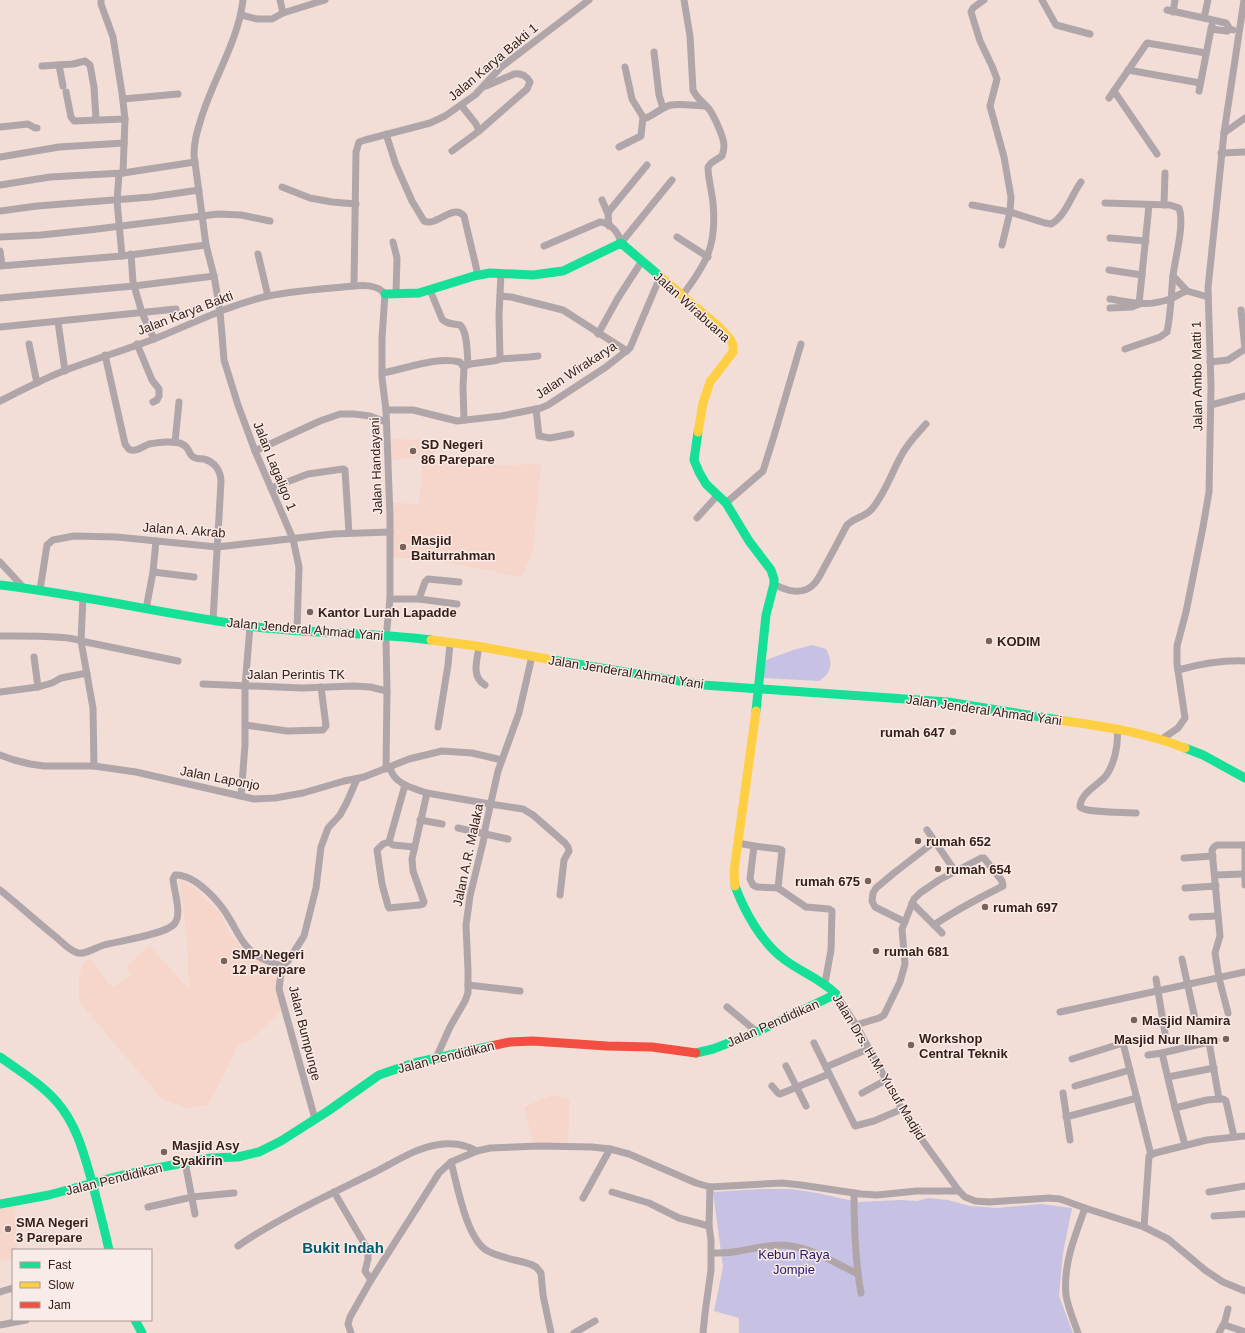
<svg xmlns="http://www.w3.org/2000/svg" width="1245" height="1333" font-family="Arial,sans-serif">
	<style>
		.built { fill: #f6d6cb }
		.green { fill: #c7c2e3 }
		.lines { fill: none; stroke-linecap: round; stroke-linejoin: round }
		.street { stroke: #b0a6a9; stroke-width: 7 }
		.fast { stroke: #16e098; stroke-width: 9 }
		.slow { stroke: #ffcf43; stroke-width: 9 }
		.jam { stroke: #f24e42; stroke-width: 9 }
		.poi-dot { fill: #78625b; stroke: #f9ebe7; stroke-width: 1.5 }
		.labels { text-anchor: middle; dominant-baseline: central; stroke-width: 3; stroke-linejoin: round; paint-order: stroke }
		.street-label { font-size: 13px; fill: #372018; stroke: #f9ebe7 }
		.poi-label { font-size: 13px; font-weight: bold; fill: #372018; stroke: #f9ebe7; text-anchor: start }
		.park-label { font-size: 13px; fill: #22196a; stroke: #f9ebe7 }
		.quarter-label { font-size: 15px; font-weight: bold; fill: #005d71; stroke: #f9ebe7 }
	</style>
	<rect width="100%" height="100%" fill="#f2ded7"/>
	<!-- built -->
	<g class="built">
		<polygon points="389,439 429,440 436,445 435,458 474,466 541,464 533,550 522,577 444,562 392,557 392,502 419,505 423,458 390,460"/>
		<polygon points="179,878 197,890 221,914 230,935 250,956 278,968 277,991 281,1011 252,1039 238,1045 226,1071 208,1105 187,1108 162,1099 79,1002 79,979 83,963 91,959 109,984 115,987 131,974 126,968 149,945 189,989 187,939"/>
		<polygon points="552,1095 570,1099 568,1144 533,1142 524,1107"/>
		<polygon points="15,1205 17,1250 13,1250 13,1258 0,1261 0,1208"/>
	</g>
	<!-- green -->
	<g class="green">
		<path d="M812,645L826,649C833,662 832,673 819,681L763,678L766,660L793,650Z"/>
		<polygon points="760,1189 791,1189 817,1193 858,1202 900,1200 917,1201 928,1198 948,1200 970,1206 997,1208 1041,1204 1072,1208 1063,1253 1059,1296 1073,1333 739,1333 739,1318 714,1311 723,1267 713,1192"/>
	</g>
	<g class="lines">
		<!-- street -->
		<g class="street">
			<path d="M243,0C238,42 213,79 201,119C197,132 194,141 194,155L206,245L214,276L220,311L224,360L238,405L255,451L293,539L299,567L297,631"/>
			<polyline points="280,0 283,13"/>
			<polyline points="984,0 973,8 971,12 980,41 992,66 997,79 990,106 1004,157 1011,197 1010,212 1002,245"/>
			<polyline points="1042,0 1056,25 1090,34"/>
			<polyline points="1208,0 1204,18 1226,23 1230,29"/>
			<polyline points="1167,10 1204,18"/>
			<polyline points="1173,12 1175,0"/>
			<polyline points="241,15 257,19 272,19 283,13 325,0"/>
			<polyline points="1212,25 1211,29 1227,31 1230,29 1233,30"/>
			<polyline points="654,52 659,95 663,108"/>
			<polyline points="59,65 63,86"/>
			<polyline points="42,66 73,64 85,61 90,65 94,87 96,119"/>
			<path d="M625,67L632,99L643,117L646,118C654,115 662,107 671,105C681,103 696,106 706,106"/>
			<polyline points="1128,70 1200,83"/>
			<polyline points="1114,91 1157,154"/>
			<polyline points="1199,91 1211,29"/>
			<polyline points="66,92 71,117 74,121 125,119"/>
			<polyline points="1109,98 1147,43 1206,53"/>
			<polyline points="123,99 178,94"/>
			<polyline points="0,127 28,124 35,128 37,128"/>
			<path d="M479,131L527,89L530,82C526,75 521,73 514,74L486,86"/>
			<polyline points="1224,133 1245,118"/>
			<path d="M386,134L396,165L412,201L424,221C437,227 453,203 464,216L478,275"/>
			<polyline points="619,147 641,136 643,117"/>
			<polyline points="452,151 479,131 476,124 461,105"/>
			<polyline points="1221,153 1245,152"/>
			<polyline points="0,157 59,147 124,143"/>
			<polyline points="123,173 195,162"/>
			<polyline points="119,174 117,201 122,256"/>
			<polyline points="0,185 50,177 123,173 125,119 122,93 113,37 101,4 101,0"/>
			<polyline points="282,187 310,198 332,202 356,204"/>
			<polyline points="602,200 608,214"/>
			<path d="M1105,203L1170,205L1179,208C1185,224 1175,258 1173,276C1171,295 1171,313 1167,332L1160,337L1125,349"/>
			<path d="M972,205L1010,212L1045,223L1051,224C1065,217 1072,194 1081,182"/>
			<polyline points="1164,205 1165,173"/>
			<polyline points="0,211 37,206 151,197 199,190"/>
			<polyline points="609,226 608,214 610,210 647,165"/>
			<polyline points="0,237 41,235 89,230 218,214 241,215 270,221"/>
			<polyline points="677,237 708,257"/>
			<polyline points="1110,238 1146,241"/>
			<polyline points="393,242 397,258 396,294"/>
			<path d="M544,246L600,222C611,223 619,233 621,243L672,180"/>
			<polyline points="0,251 2,265"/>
			<polyline points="131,254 133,282 142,313 154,339"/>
			<polyline points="258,254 268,296"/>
			<polyline points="0,266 122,256 206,245"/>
			<polyline points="1109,270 1142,275"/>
			<polyline points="1173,276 1187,291 1208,297"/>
			<polyline points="354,286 356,152 359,142 365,140 430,123 445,116 475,95 500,68 589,0"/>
			<path d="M430,290L442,319C446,324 453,324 460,325C468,332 467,354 468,365"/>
			<polyline points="500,296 511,297 563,310 627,351"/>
			<path d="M682,296C707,263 717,245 713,203C712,191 708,179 708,167L711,163L722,156C723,153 724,149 724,146C724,137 714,116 709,109C703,102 697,99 693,90L690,36L684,0"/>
			<polyline points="0,298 134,286 214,276"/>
			<path d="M1110,299C1134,303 1147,307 1170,299C1176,297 1180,293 1187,291"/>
			<polyline points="1139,304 1149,205"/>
			<polyline points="1110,308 1132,307 1139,304"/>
			<polyline points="1241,310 1245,349"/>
			<polyline points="58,322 65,371"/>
			<polyline points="0,327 176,309"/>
			<polyline points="598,334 618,298 642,261"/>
			<polyline points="29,344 37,383"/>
			<polyline points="137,344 152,380 159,389 159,396 157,400 153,402"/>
			<path d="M105,355L125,444C127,446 128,450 131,450C137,452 143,446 149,444C155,443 161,442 167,442C175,442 183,442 187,448C189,451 190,454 192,456C195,459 200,459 204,459C215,462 221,471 221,482L213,620"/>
			<polyline points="499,359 529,357 538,356"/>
			<polyline points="1210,362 1228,360 1245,349"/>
			<polyline points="463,365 493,361 498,360 500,358 499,316 501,273"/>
			<path d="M382,373C406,369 436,356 460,362L464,368L463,387L464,420"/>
			<path d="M0,401C22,390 43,379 66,370C95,359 125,350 154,339C192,324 228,305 268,296C292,291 318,289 343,287C356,286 376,282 385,294L382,338V378L386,410L390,516V599L386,638L387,691L386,769"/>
			<polyline points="1211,405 1245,396"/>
			<polyline points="536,409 539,436 550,438 571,434"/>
			<polyline points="386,410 413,410 457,421 501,416 541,408 548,405 606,367 630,348 660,277"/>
			<polyline points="175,442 179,402"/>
			<polyline points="255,451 320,421 340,414 354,414 370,416 386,422"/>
			<polyline points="271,488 308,474 343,469 345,470 349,533"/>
			<polyline points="726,503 763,471 774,436 801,344"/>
			<polyline points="697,518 717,496"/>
			<polyline points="0,562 24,588"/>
			<polyline points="153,572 194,577"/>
			<path d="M774,584C786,591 803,596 814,584C819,579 822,571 825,566C833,552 840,538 847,525C854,518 864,517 871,510C885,494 891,474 901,456C907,444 917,434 926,424"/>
			<polyline points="40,590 47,545 53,540 74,536 117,537 217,547 333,534 390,532"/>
			<polyline points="83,597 81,641 93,708 94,766"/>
			<polyline points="390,599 419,599 457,604"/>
			<polyline points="419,599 425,582 428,579 459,582"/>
			<polyline points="146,609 153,572 156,541"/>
			<path d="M0,636C17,636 69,635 81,641L178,661"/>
			<path d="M479,647C477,660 471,677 485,685"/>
			<polyline points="34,657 38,687"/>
			<path d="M1178,670C1200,664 1221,660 1245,661"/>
			<polyline points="203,684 302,688 354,686 370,687 387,691"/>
			<polyline points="0,692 38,687 52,683 61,678 87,673"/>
			<polyline points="245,725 287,731 323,730 326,726 321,687"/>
			<polyline points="438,727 448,665 450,643"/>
			<path d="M1117,729C1119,744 1114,767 1104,778C1096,786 1080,794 1080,807C1086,813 1125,812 1136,813"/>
			<polyline points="1162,739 1178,728 1185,718 1177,664 1177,646 1186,612 1203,527 1209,492 1211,387 1208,288 1224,133 1244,0"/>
			<polyline points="0,755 14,760 30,764 44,766 94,766 136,772 254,799 275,798 303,793 344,781 364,777 409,759 442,751 472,753 502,760"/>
			<path d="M390,767C393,784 413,788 427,793"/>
			<polyline points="405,785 389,842 393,845 414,847"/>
			<polyline points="241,796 245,745 245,687 250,626"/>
			<polyline points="420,820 442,824"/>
			<polyline points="458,828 508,839"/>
			<polyline points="927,830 955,871"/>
			<polyline points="389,842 383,844 377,850 382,884 388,906 389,908 419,905 423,904 424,902 413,871 412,859 427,793 490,804 523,809 533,815 565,843 568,847 569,851 564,860 560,895"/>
			<polyline points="738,843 754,846 750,879 753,885 757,887 778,888 806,907 829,909 832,911 831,950 825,983"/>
			<polyline points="1245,845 1245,885"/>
			<polyline points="754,846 779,849 782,850 778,888"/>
			<polyline points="1184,858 1213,856"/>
			<polyline points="1215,875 1244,874"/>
			<polyline points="1185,888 1216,886"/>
			<path d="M0,890C19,905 37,922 56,937C62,942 70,951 78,953C84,955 97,947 104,945C119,941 168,934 175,923C182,913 174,891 173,879L175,875C195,874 220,902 229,918C236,929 240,940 249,949C259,959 270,962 282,966"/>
			<polyline points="912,903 942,933"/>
			<polyline points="1192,917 1218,916"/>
			<polyline points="905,922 875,907 872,901 873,893 876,888 894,873 934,842"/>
			<polyline points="1182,959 1196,1023"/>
			<polyline points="1156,979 1165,1033"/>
			<polyline points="468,985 520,991"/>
			<polyline points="836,994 856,1025 902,1109 920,1137 959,1191 965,1197 975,1201 989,1202 1049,1198 1060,1199 1085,1208 1144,1227 1168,1239 1205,1270 1223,1282 1245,1291"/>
			<polyline points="727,1007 757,1032"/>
			<polyline points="1060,1012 1245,972"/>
			<polyline points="1228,1013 1219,978 1215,953 1220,936 1212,850 1214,847 1217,845 1244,845"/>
			<path d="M856,1025L879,1018L884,1015L900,982L905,964L902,929L914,899L920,893L939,880L981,858H984L1002,881L1003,886C979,898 956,910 934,925"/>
			<polyline points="1216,1040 1209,1042 1219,1099 1223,1099 1226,1101 1234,1137"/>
			<polyline points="814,1043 855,1126 874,1121 902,1109"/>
			<polyline points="1148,1055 1162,1053"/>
			<polyline points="436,1058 450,1027 465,1001 468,993 468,970 466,925 470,896 485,834 485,829 498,771 519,713 532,656"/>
			<polyline points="1072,1059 1123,1043 1151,1155"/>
			<polyline points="786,1066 806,1106"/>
			<polyline points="826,1067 868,1049"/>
			<polyline points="1168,1077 1214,1068"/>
			<polyline points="772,1086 778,1093 780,1094 829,1074"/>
			<polyline points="1075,1086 1130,1070"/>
			<polyline points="862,1093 886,1080"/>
			<polyline points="1063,1093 1070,1140"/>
			<polyline points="1175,1108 1207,1100 1219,1099"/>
			<polyline points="1066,1117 1137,1098"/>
			<polyline points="315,1119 279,989 282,966 288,961 304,936 316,888 321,847 328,828 340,815 347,802 357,779"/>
			<polyline points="1185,1145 1175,1108 1162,1053 1209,1042"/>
			<polyline points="185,1162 195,1214"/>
			<path d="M451,1162C457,1184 466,1237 486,1250C497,1257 517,1260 530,1264L536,1267L541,1273L543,1295L551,1333"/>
			<polyline points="334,1192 368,1250 368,1259 365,1271 371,1280"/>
			<polyline points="612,1192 649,1203 679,1218 709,1226"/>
			<polyline points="1209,1192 1245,1186"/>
			<path d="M854,1193C854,1227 855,1260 861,1293"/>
			<polyline points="583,1198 610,1149"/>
			<polyline points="148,1207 192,1197 234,1193"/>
			<polyline points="1214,1216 1245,1214"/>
			<polyline points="1144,1227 1149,1156 1155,1153 1207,1140 1245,1136"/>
			<path d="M238,1246C280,1217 329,1195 375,1172C395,1162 414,1149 436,1145C452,1142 463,1144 477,1151"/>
			<path d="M712,1253C719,1253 726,1253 733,1252C749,1250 765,1245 781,1245C810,1246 833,1262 858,1274"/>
			<polyline points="0,1292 13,1288"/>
			<polyline points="0,1325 26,1320"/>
			<polyline points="1224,1325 1228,1309"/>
			<polyline points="351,1333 348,1324 350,1317 371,1280 439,1173 451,1162 477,1151 490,1148 539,1146 592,1147 610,1149 629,1154 696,1183 710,1187 782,1183 801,1185 861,1194 877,1195 917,1191 959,1191"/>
			<polyline points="574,1333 595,1321"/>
			<polyline points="703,1333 705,1313 711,1270 711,1240 709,1226 710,1187"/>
			<path d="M1078,1333C1074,1321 1068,1308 1066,1295C1063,1264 1075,1236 1085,1208"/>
			<polyline points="1219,1333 1223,1325 1225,1325 1245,1332"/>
		</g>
		<!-- fast -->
		<g class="fast">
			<polyline points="385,294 419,293 474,276 490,273 533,275 563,271 621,243 662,278"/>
			<polyline points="698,432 694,460 699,472 706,484 726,503 749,541 771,570 774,579 774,584 766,615 756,711"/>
			<path d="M0,585C83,595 166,614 249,626C309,634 370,632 431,640"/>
			<polyline points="553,660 703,685 948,702 1059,720"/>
			<polyline points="1185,748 1203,755 1245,778"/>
			<path d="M696,1053L713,1049L757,1032L836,994C821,979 801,972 785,960C762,943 745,913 735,886"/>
			<path d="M0,1057C20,1071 41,1084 57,1102C77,1125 84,1154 92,1182C98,1205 104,1227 109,1250"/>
			<polyline points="0,1204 49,1195 111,1178 146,1170 211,1158 238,1157 259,1152 281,1141 328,1111 379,1075 414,1063 491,1046"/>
			<polyline points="135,1320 142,1333"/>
		</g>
		<!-- slow -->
		<g class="slow">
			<polyline points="662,278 720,328 730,339 733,345 733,352 710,382 703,403 698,432"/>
			<polyline points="431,640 477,646 553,660"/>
			<path d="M1059,720C1101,726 1145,732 1185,748"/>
			<polyline points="735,886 734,871 756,711"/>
		</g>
		<!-- jam -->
		<polyline class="jam" points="491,1046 510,1042 533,1041 607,1046 652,1047 696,1053"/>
	</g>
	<!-- markers -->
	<g class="poi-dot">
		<circle cx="413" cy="451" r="4"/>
		<circle cx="403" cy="547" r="4"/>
		<circle cx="310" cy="612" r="4"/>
		<circle cx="989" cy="641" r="4"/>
		<circle cx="953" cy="732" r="4"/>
		<circle cx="918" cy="841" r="4"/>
		<circle cx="938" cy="869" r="4"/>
		<circle cx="868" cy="881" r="4"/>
		<circle cx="985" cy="907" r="4"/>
		<circle cx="876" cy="951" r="4"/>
		<circle cx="224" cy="961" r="4"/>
		<circle cx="1134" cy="1020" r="4"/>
		<circle cx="1226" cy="1039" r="4"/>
		<circle cx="911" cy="1045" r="4"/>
		<circle cx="164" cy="1152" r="4"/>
		<circle cx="8" cy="1229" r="4"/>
	</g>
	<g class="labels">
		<!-- street labels -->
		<g class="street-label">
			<text transform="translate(493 62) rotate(-40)">Jalan Karya Bakti 1</text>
			<text transform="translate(692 307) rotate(42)">Jalan Wirabuana</text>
			<text transform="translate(185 313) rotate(-21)">Jalan Karya Bakti</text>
			<text transform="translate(576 370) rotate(-33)">Jalan Wirakarya</text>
			<text transform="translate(1197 376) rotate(-91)">Jalan Ambo Matti 1</text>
			<text transform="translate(275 466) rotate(68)">Jalan Lagaligo 1</text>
			<text transform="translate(376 466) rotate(-92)">Jalan Handayani</text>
			<text transform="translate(184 530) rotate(4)">Jalan A. Akrab</text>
			<text transform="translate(305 629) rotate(5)">Jalan Jenderal Ahmad Yani</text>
			<text transform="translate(626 672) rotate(9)">Jalan Jenderal Ahmad Yani</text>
			<text x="296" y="674">Jalan Perintis TK</text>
			<text transform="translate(984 710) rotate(8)">Jalan Jenderal Ahmad Yani</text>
			<text transform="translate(220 778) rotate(11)">Jalan Laponjo</text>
			<text transform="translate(468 855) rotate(-78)">Jalan A.R. Malaka</text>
			<text transform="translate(773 1023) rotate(-24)">Jalan Pendidikan</text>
			<text transform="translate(305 1033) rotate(76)">Jalan Bumpunge</text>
			<text transform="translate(446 1057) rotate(-14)">Jalan Pendidikan</text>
			<text transform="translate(879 1067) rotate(59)">Jalan Drs. H.M. Yusuf Madjid</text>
			<text transform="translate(114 1179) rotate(-14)">Jalan Pendidikan</text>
		</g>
		<!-- poi labels -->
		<g class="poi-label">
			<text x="421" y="444">SD Negeri<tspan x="421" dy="15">86 Parepare</tspan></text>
			<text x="411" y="540">Masjid<tspan x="411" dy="15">Baiturrahman</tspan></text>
			<text x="318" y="612">Kantor Lurah Lapadde</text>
			<text x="997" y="641">KODIM</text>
			<text x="945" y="732" text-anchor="end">rumah 647</text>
			<text x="926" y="841">rumah 652</text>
			<text x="946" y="869">rumah 654</text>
			<text x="860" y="881" text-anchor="end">rumah 675</text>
			<text x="993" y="907">rumah 697</text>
			<text x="884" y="951">rumah 681</text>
			<text x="232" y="954">SMP Negeri<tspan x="232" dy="15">12 Parepare</tspan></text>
			<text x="1142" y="1020">Masjid Namira</text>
			<text x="919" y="1038">Workshop<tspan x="919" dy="15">Central Teknik</tspan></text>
			<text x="1218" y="1039" text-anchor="end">Masjid Nur Ilham</text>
			<text x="172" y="1145">Masjid Asy<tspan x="172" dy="15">Syakirin</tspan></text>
			<text x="16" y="1222">SMA Negeri<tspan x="16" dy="15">3 Parepare</tspan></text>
		</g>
		<!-- park labels -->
		<g class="park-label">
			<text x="794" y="1254">Kebun Raya<tspan x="794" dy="15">Jompie</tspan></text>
		</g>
		<!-- quarter labels -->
		<g class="quarter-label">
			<text x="343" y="1247">Bukit Indah</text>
		</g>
	</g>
	<!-- legend -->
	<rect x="12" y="1249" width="140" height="72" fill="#f9ebe7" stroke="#ab9a94"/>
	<rect x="20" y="1262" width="20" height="6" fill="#16e098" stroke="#ab9a94"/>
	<text x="48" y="1269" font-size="12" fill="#372018">Fast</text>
	<rect x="20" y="1282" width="20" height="6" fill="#ffcf43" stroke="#ab9a94"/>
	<text x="48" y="1289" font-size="12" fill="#372018">Slow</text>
	<rect x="20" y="1302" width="20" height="6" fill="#f24e42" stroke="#ab9a94"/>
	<text x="48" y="1309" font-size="12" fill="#372018">Jam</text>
</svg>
